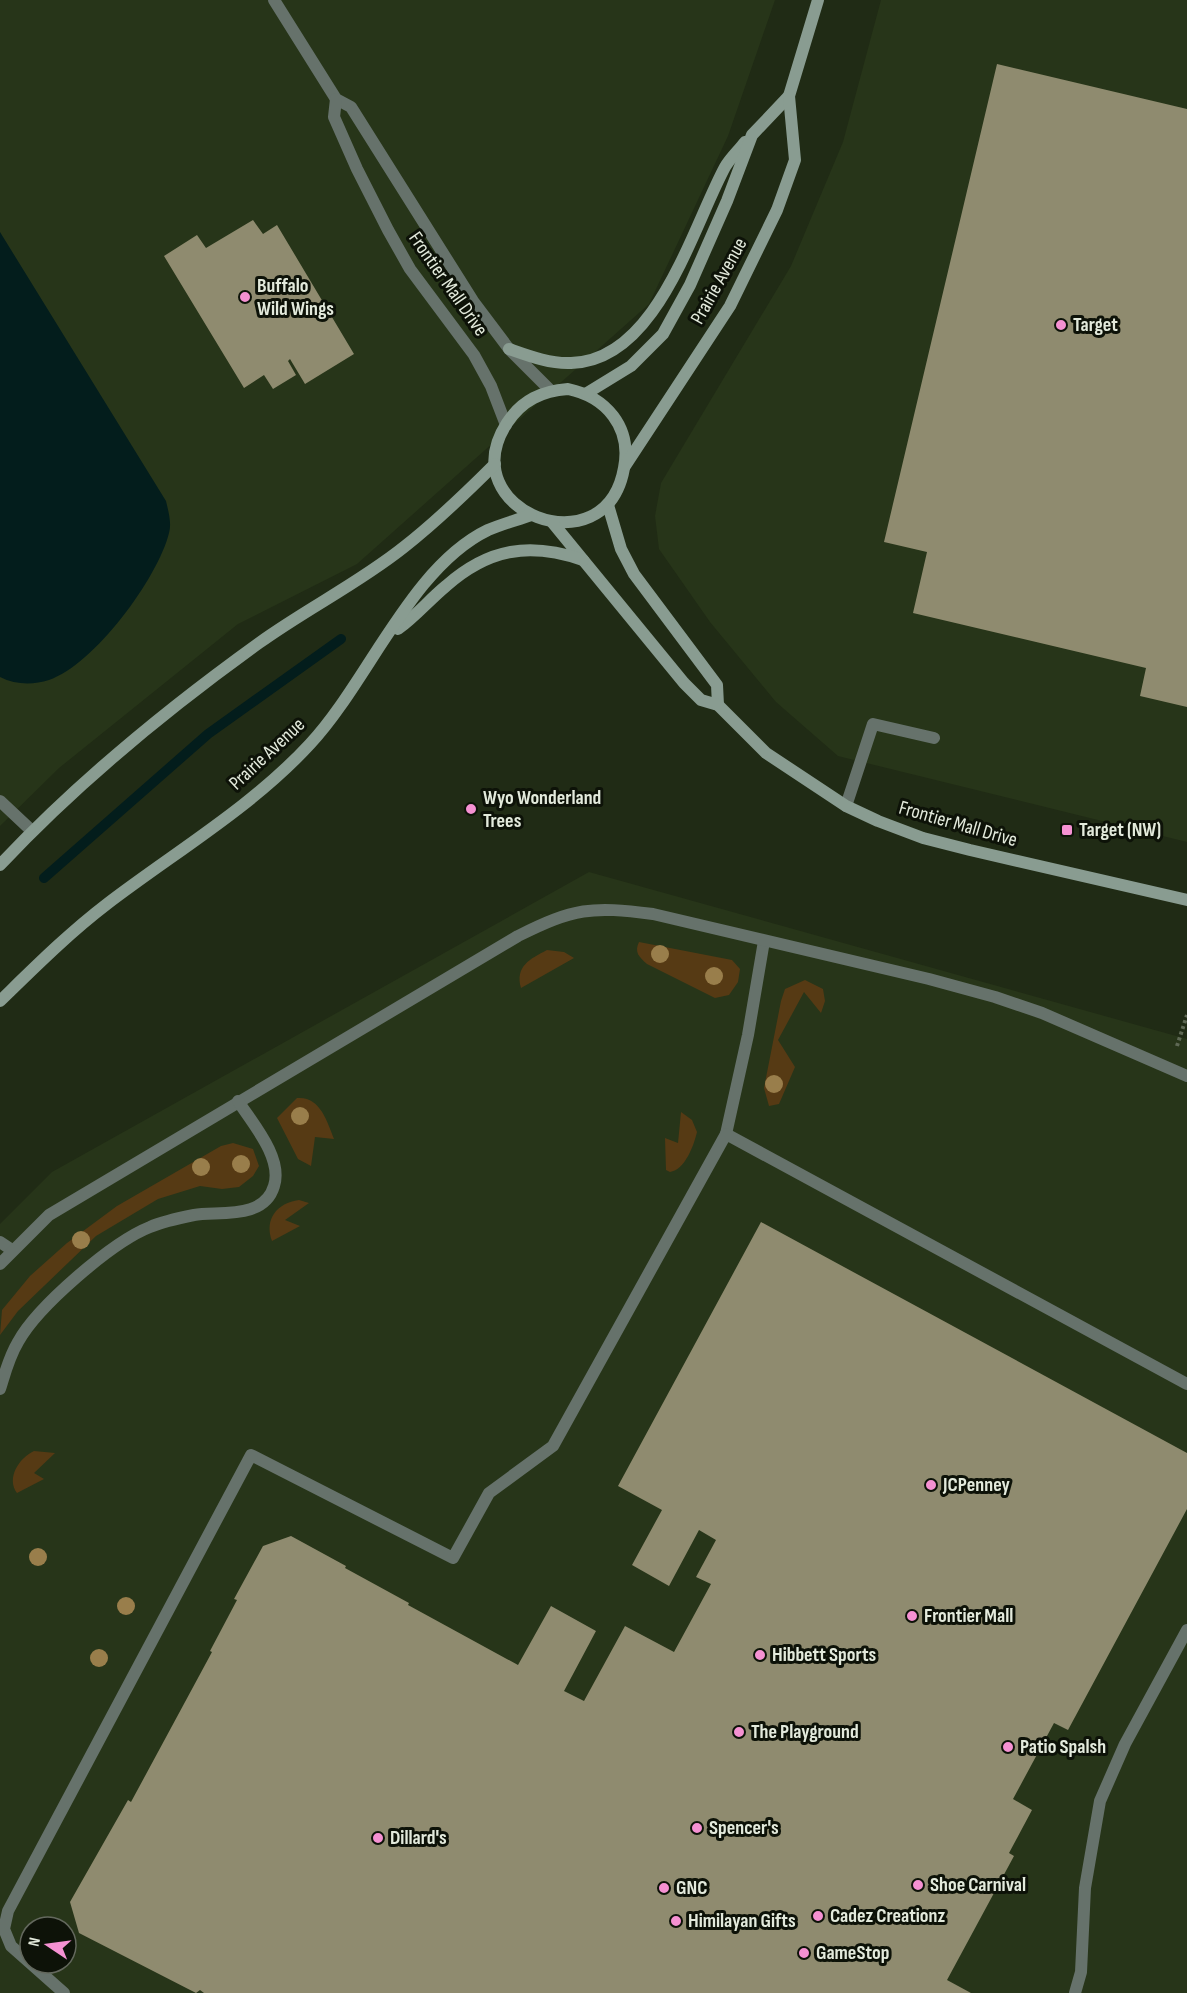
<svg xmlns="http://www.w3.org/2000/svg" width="1187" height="1993" font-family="'Sofia Sans Condensed',sans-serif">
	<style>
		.built { fill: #273519; fill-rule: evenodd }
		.green { fill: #563a14 }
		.water { fill: #031d1c }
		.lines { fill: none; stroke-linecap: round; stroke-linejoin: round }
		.stream { stroke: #031d1c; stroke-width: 10 }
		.building { fill: #8f8b6f }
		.path { stroke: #5f6955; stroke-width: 4; stroke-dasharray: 3 3; stroke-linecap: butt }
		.lane { stroke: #66726b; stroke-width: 12 }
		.street { stroke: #66726b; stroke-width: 12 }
		.secondary { stroke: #899c91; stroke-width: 12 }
		.tree { fill: #997e4b }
		.poi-dot { fill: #f591d2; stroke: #0d1208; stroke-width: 2 }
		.labels { text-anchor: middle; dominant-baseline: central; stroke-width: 6; stroke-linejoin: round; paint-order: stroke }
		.street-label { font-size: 20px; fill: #e3eadc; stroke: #0d1208 }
		.poi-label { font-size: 20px; font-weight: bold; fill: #e3eadc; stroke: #0d1208; text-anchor: start }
	</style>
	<rect width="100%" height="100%" fill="#202b15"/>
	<!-- built -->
	<g class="built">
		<polygon points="0,0 775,0 728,136 649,304 357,564 238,624 59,768 0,826"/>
		<polygon points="881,0 1187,0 1187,842 838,756 776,702 710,622 659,549 655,516 661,483 791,266 843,142"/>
		<path d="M589,872L1187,1039V1993H0V1224L52,1172ZM30,1927H66V1963H30Z"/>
	</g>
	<!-- green -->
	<g class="green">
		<path d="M639,942L732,960L740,969L738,982L729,995L715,998L647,964C639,957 634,952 639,942Z"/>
		<path d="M547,950L564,952L574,958L521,988C515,966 530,959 547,950Z"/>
		<polygon points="805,980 823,989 825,1001 821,1013 804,992 778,1040 795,1067 779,1104 769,1106 764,1088 781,1001 785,989"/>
		<path d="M297,1098C320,1096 327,1121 334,1139L315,1137L311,1166L298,1159L277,1118Z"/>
		<path d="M681,1112L692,1120L697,1132C694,1145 685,1170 670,1172L666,1170L665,1138L678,1143Z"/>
		<polygon points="233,1143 253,1149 259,1166 253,1176 239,1187 222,1189 200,1186 158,1199 96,1236 18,1311 0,1335 2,1310 30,1276 67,1243 117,1206 221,1146"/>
		<path d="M299,1200L309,1203L285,1220L300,1226L272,1241C264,1219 277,1203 299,1200Z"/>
		<path d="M34,1451L55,1453L34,1473L44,1479L17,1493C6,1478 19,1458 34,1451Z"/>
	</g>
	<!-- water -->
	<path class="water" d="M0,232L166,501C168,510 172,523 169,533C158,578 94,665 49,680C33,685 16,685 0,677Z"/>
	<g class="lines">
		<!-- stream -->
		<polyline class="stream" points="44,878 208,734 341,639"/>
	</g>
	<!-- building -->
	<g class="building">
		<polygon points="997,64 1187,109 1187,707 1140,696 1146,668 913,613 927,552 884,542"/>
		<polygon points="253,220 263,234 277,225 354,354 305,384 290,359 288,361 296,375 273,389 264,375 244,388 164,256 197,235 206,248"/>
		<polygon points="761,1222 1187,1453 1187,1509 1068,1730 1054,1723 1013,1799 1032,1810 1009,1853 1014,1856 947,1980 971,1993 204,1993 200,1990 196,1993 79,1933 70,1902 128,1800 131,1802 212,1652 210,1651 237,1600 234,1599 263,1546 291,1536 346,1566 345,1568 409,1603 408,1605 518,1665 551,1606 596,1631 564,1691 584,1701 625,1626 674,1652 711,1584 696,1577 716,1540 699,1530 669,1586 632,1565 662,1510 618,1486"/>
	</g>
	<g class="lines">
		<!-- path -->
		<polyline class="path" points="1177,1046 1187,1015"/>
		<!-- lane -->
		<g class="lane">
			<polyline points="0,801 32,831"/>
			<polyline points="846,806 873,724 934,738"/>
			<polyline points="726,1134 748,1035 764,941"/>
			<polyline points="0,1242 12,1250"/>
			<path d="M0,1264L49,1215L518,936C574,908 591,906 653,914L929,979L995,997L1042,1013L1187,1076"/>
			<path d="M0,1389C5,1373 9,1357 18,1342C37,1307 112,1242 150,1227C164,1221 179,1218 194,1215C219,1211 264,1220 274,1186C283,1158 253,1124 238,1101"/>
			<polyline points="64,1993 11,1946 4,1929 8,1911 251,1455 453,1558 489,1493 553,1446 726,1134 1187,1384"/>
			<polyline points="1075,1993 1081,1972 1085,1888 1100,1801 1125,1744 1187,1630"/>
		</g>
		<!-- street -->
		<g class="street">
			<polyline points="274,0 336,99 351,107 473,301 509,349 550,390"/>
			<polyline points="336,99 334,117 357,169 388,230 410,269 474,355 491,386 506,425"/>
		</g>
		<!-- secondary -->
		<g class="secondary">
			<path d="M509,349C529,356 550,364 571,363C657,361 692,228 725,167C730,158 739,150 745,142"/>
			<path d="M568,389C606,397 632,427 624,468C606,571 450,511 507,423C522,400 542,391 568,389Z"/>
			<polyline points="587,393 631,366 663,334 690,285 727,201 752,135 789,96"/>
			<polyline points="625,466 730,306 777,210 795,160 789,96 818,0"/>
			<polyline points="608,505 621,549 634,574 717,685 718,705"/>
			<polyline points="552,522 684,683 701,700 718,705 766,753 846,806 878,821 923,838 970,850 1187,900"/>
			<path d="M398,629C416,616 429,600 446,586C489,548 530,542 583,560"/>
			<path d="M0,865C75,785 170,707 259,643C306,609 359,583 404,547C436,522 466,493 495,464"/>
			<path d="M0,1001C35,967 69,933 107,904C175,852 252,807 310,744C368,682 411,567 488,530C502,524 517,520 531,515"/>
		</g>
	</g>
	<!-- trees -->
	<g class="tree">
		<circle cx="660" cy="954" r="9"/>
		<circle cx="714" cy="976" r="9"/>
		<circle cx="774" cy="1084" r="9"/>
		<circle cx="300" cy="1116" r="9"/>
		<circle cx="241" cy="1164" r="9"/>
		<circle cx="201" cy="1167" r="9"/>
		<circle cx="81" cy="1240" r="9"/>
		<circle cx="38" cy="1557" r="9"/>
		<circle cx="126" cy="1606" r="9"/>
		<circle cx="99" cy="1658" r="9"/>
	</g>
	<!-- markers -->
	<g class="poi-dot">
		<circle cx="245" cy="297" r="6"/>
		<circle cx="1061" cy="325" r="6"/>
		<circle cx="471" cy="809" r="6"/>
		<rect x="1061" y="824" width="12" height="12" rx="3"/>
		<circle cx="931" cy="1485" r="6"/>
		<circle cx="912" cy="1616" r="6"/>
		<circle cx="760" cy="1655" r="6"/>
		<circle cx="739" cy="1732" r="6"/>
		<circle cx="1008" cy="1747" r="6"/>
		<circle cx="697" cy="1828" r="6"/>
		<circle cx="378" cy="1838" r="6"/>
		<circle cx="918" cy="1885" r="6"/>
		<circle cx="664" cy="1888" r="6"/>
		<circle cx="818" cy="1916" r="6"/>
		<circle cx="676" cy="1921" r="6"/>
		<circle cx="804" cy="1953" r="6"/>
	</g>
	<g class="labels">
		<!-- street labels -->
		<g class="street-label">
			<text transform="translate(719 281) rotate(-61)">Prairie Avenue</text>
			<text transform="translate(448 284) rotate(55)">Frontier Mall Drive</text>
			<text transform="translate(267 754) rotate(-43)">Prairie Avenue</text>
			<text transform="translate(958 824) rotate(16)">Frontier Mall Drive</text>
		</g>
		<!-- poi labels -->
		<g class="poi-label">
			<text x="257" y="286">Buffalo<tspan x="257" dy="23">Wild Wings</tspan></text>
			<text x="1073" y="325">Target</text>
			<text x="483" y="798">Wyo Wonderland<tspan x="483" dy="23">Trees</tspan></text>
			<text x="1079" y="830">Target (NW)</text>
			<text x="943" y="1485">JCPenney</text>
			<text x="924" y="1616">Frontier Mall</text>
			<text x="772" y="1655">Hibbett Sports</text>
			<text x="751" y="1732">The Playground</text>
			<text x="1020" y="1747">Patio Spalsh</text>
			<text x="709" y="1828">Spencer's</text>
			<text x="390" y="1838">Dillard's</text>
			<text x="930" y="1885">Shoe Carnival</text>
			<text x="676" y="1888">GNC</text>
			<text x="830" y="1916">Cadez Creationz</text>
			<text x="688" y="1921">Himilayan Gifts</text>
			<text x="816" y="1953">GameStop</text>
		</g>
	</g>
	<!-- north arrow -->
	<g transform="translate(48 1945) rotate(283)"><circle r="28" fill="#0d1208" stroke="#63685d" stroke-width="1.5"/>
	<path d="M0-4.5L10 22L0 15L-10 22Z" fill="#f591d2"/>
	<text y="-9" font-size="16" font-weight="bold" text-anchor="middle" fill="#e3eadc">N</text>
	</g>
</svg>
